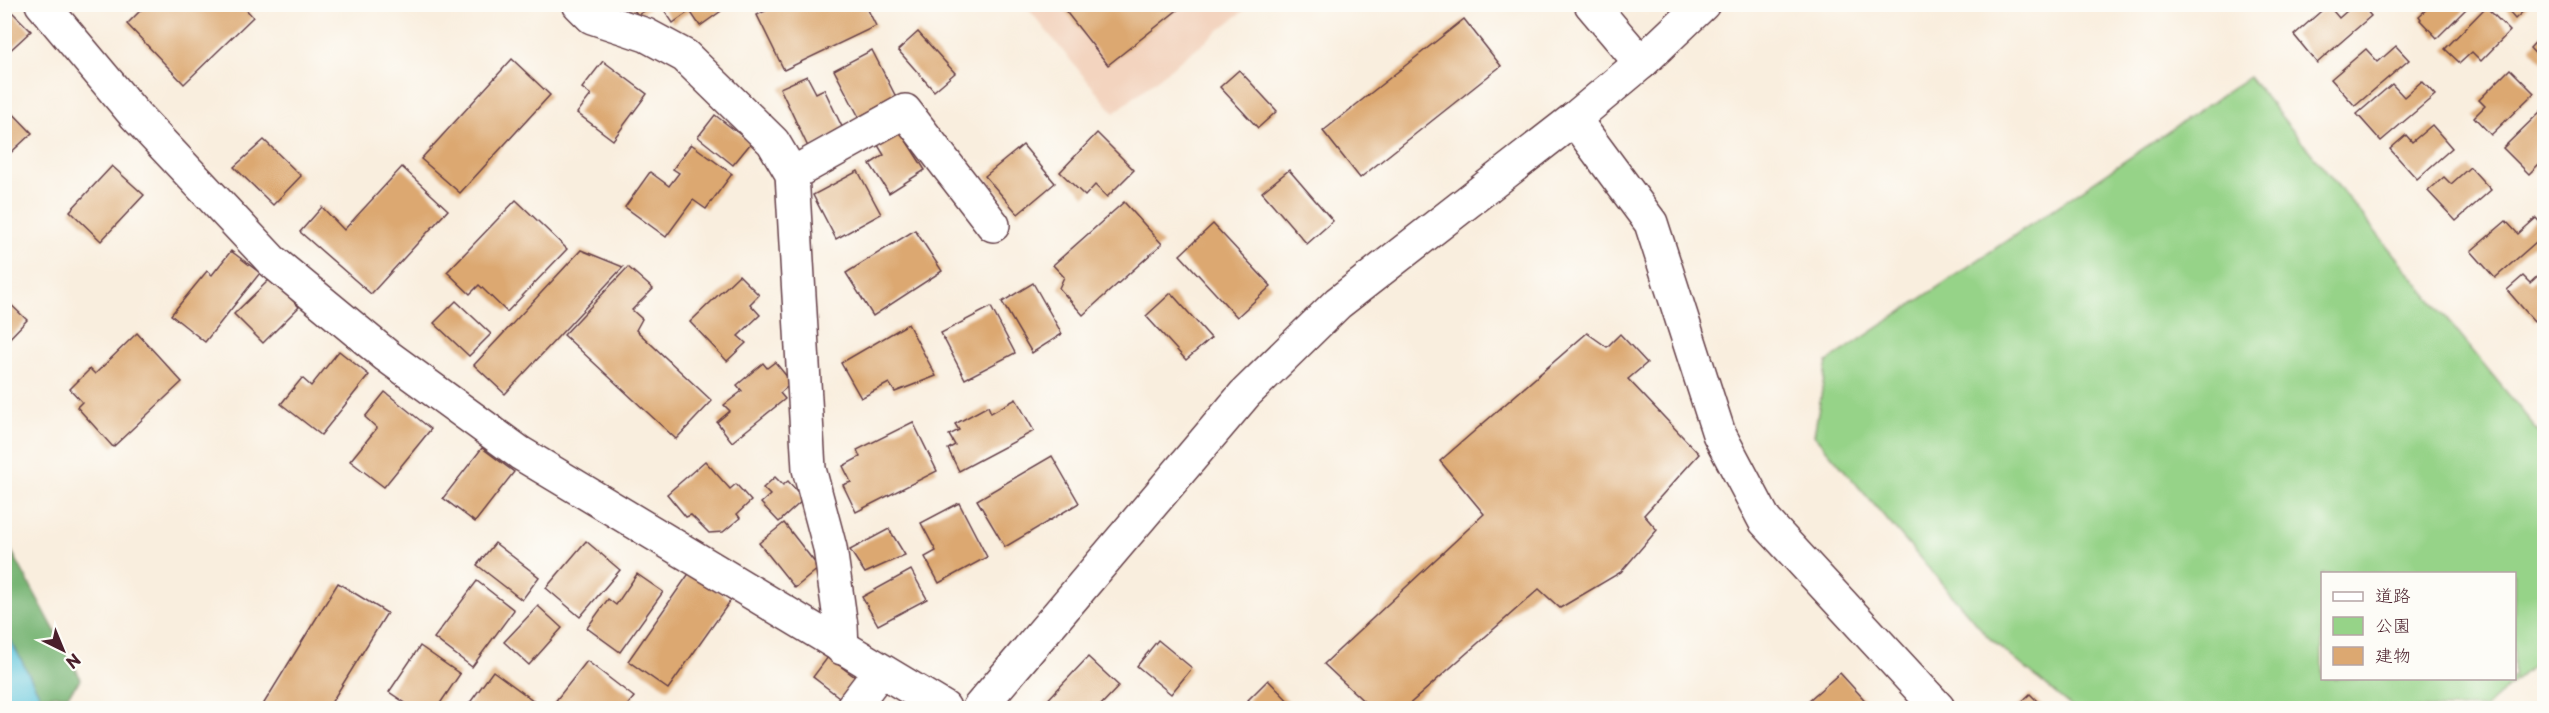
<svg xmlns="http://www.w3.org/2000/svg" width="2549" height="713" font-family="'Playpen Sans','Klee One',sans-serif">
	<style>
		.built { fill: #f3d4bf }
		.green { fill: #96d388; stroke: #70795a; stroke-width: 1.5; fill-rule: evenodd }
		.forest { fill: #78b574; stroke: #616a50; stroke-width: 1.5 }
		.water { fill: #5ec5db; stroke: #547283; stroke-width: 1.5 }
		.building { fill: #dca871 }
		.lines { fill: none; stroke-linecap: round; stroke-linejoin: round }
		.minor-casing { stroke: #643e46; stroke-width: 36 }
		.minor { stroke: #fff; stroke-width: 33 }
	</style>
	<rect width="100%" height="100%" fill="#fdfcf7"/>
	<filter id="ink" filterUnits="userSpaceOnUse"><feTurbulence type="fractalNoise" baseFrequency=".0167" numOctaves="2"/><feDisplacementMap in="SourceGraphic" scale="12" xChannelSelector="R" yChannelSelector="G"/><feConvolveMatrix kernelMatrix="1 2 1 2 8 2 1 2 1" color-interpolation-filters="sRGB"/></filter>
	<filter id="wash" filterUnits="userSpaceOnUse"><feTurbulence type="fractalNoise" baseFrequency=".008" numOctaves="4" result="noise"/><feDisplacementMap in="SourceGraphic" scale="24" xChannelSelector="R" yChannelSelector="G"/><feGaussianBlur stdDeviation="1.35" result="paint"/><feColorMatrix in="noise" values="0 0 0 0 0 0 0 0 0 0 0 0 0 0 0 0 0 1.4 0 .05"/><feComposite in="paint" operator="in"/></filter>
	<g filter="url(#wash)">
		<rect width="100%" height="100%" fill="#f9eede"/>
		<!-- built -->
		<polygon class="built" points="1025,5 1251,5 1114,113"/>
		<!-- green -->
		<path class="green" d="M2249,77L2544,438V656L2484,708H2073L1988,637L1814,435L1827,362ZM2322,574H2514V678H2322Z"/>
		<!-- forest -->
		<polygon class="forest" points="4,537 81,679 68,695 37,696 5,668"/>
		<!-- water -->
		<polygon class="water" points="5,629 44,703 48,708 5,708"/>
		<g id="blocks">
			<!-- building -->
			<g class="building">
				<polygon points="4,4 31,31 4,56"/>
				<polygon points="147,4 241,4 253,17 184,84 127,24"/>
				<polygon points="660,4 731,4 700,26 690,11 673,23"/>
				<polygon points="779,4 865,4 876,26 784,70 757,15"/>
				<polygon points="1060,4 1185,4 1108,65"/>
				<polygon points="2355,4 2361,4 2371,16 2317,63 2294,35 2328,5 2339,18"/>
				<polygon points="2426,4 2471,4 2437,38 2420,20 2421,19 2419,16 2429,7"/>
				<polygon points="2502,4 2531,4 2515,19"/>
				<polygon points="630,5 654,5 638,15"/>
				<polygon points="2486,7 2510,31 2481,61 2472,52 2460,63 2445,49"/>
				<polygon points="1464,19 1501,66 1360,178 1323,131"/>
				<polygon points="918,32 955,73 934,91 898,50"/>
				<polygon points="2544,33 2544,63 2530,48"/>
				<polygon points="2396,46 2409,60 2355,106 2331,79 2366,49 2378,62"/>
				<polygon points="872,50 896,97 859,117 834,70"/>
				<polygon points="512,59 550,95 460,193 421,159"/>
				<polygon points="603,61 647,94 613,140 577,113 591,95 582,88"/>
				<polygon points="2510,69 2534,93 2491,135 2474,117 2485,106 2479,100"/>
				<polygon points="1239,70 1277,111 1258,128 1220,87"/>
				<polygon points="807,76 816,93 824,89 844,131 809,149 780,88"/>
				<polygon points="2422,81 2435,95 2381,141 2357,114 2392,84 2404,97"/>
				<polygon points="4,104 32,133 4,159"/>
				<polygon points="2544,108 2544,159 2529,174 2503,148"/>
				<polygon points="715,115 751,143 733,165 698,137"/>
				<polygon points="2432,125 2452,148 2417,179 2390,149 2406,135 2412,142"/>
				<polygon points="898,128 925,170 889,193 870,164 884,155 876,142"/>
				<polygon points="1097,133 1134,170 1107,197 1095,185 1085,196 1060,172"/>
				<polygon points="264,140 301,176 273,205 234,167"/>
				<polygon points="691,144 732,174 706,209 693,200 666,237 625,207 650,172 669,186 679,173 673,169"/>
				<polygon points="1023,145 1055,183 1018,214 985,176"/>
				<polygon points="112,166 144,195 101,241 70,211"/>
				<polygon points="402,167 448,210 371,294 300,232 322,207 344,230"/>
				<polygon points="2470,167 2491,190 2456,221 2428,191 2444,177 2451,184"/>
				<polygon points="1289,170 1333,221 1307,244 1262,192"/>
				<polygon points="858,171 881,214 836,239 813,195"/>
				<polygon points="516,200 567,249 507,312 479,285 470,294 447,272"/>
				<polygon points="1124,202 1162,244 1083,315 1059,288 1064,277 1053,265"/>
				<polygon points="2536,218 2544,227 2544,235 2495,278 2471,251 2506,221 2518,234"/>
				<polygon points="1213,224 1271,286 1237,317 1180,255"/>
				<polygon points="915,230 942,271 873,316 846,273"/>
				<polygon points="581,250 623,267 505,394 474,365"/>
				<polygon points="231,251 260,273 205,342 171,315 207,271 212,275"/>
				<polygon points="628,267 653,289 632,310 642,319 636,330 712,401 676,439 564,335"/>
				<polygon points="2544,270 2544,311 2534,321 2507,290 2523,276 2530,283"/>
				<polygon points="739,275 759,295 750,304 760,315 738,336 746,343 727,361 690,322"/>
				<polygon points="271,278 299,307 263,343 234,314"/>
				<polygon points="1033,283 1062,334 1032,353 1002,302"/>
				<polygon points="1171,293 1211,338 1186,360 1146,316"/>
				<polygon points="4,298 27,320 4,344"/>
				<polygon points="456,301 491,334 469,356 434,323"/>
				<polygon points="991,307 1015,353 965,379 941,333"/>
				<polygon points="908,324 936,376 895,392 889,383 861,398 841,363"/>
				<polygon points="137,333 182,382 113,447 77,407 82,402 70,389 90,369 95,374"/>
				<polygon points="1587,333 1607,347 1620,334 1647,363 1628,379 1699,454 1644,515 1657,530 1621,572 1560,608 1539,589 1405,708 1371,708 1324,664 1484,514 1440,461"/>
				<polygon points="339,351 369,375 321,435 281,404 302,378 311,386"/>
				<polygon points="775,362 792,383 780,393 785,399 732,442 717,422 730,411 724,405 742,391 737,385 763,363 767,368"/>
				<polygon points="385,392 431,429 384,487 350,461 377,428 365,417"/>
				<polygon points="1016,399 1034,431 959,471 948,449 955,445 949,435 959,430 955,424 988,406 991,413"/>
				<polygon points="913,422 937,471 856,512 843,485 851,482 843,466 860,457 857,450"/>
				<polygon points="482,448 514,472 475,522 443,498"/>
				<polygon points="1052,456 1079,503 1005,547 977,500"/>
				<polygon points="705,461 730,489 736,484 751,501 737,514 740,518 723,532 709,533 691,515 686,517 667,494"/>
				<polygon points="775,477 783,485 788,481 804,499 779,522 761,503 770,495 763,488"/>
				<polygon points="959,503 987,557 939,583 925,557 936,551 921,523"/>
				<polygon points="784,523 819,568 795,588 759,543"/>
				<polygon points="889,529 905,555 865,573 850,550"/>
				<polygon points="586,541 620,570 580,617 546,588"/>
				<polygon points="495,543 539,577 522,600 477,565"/>
				<polygon points="911,570 927,599 878,625 862,597"/>
				<polygon points="690,572 731,600 668,689 628,661"/>
				<polygon points="637,574 663,592 620,652 587,628 608,599 616,605"/>
				<polygon points="477,581 514,610 472,667 434,638"/>
				<polygon points="338,583 387,613 328,708 261,708"/>
				<polygon points="538,606 562,628 529,665 504,642"/>
				<polygon points="1158,640 1192,668 1171,694 1137,666"/>
				<polygon points="420,646 460,674 437,708 413,708 389,692"/>
				<polygon points="828,657 859,680 843,700 813,677"/>
				<polygon points="1088,657 1119,686 1098,708 1040,708"/>
				<polygon points="587,661 634,697 625,708 550,708"/>
				<polygon points="493,671 534,701 529,708 466,708"/>
				<polygon points="1840,673 1872,708 1800,708"/>
				<polygon points="1268,680 1295,708 1257,708 1248,700"/>
				<polygon points="2030,694 2044,708 2015,708"/>
			</g>
		</g>
	</g>
	<g filter="url(#ink)">
		<use href="#blocks" fill-opacity="0" stroke="#643e46" stroke-width="1.5"/>
		<g class="lines">
			<!-- minor casing -->
			<g class="minor-casing">
				<g id="minor">
					<polyline points="42,4 135,115 272,261 387,356 520,453 944,708"/>
					<polyline points="579,4 592,17 646,35 685,56 773,142 792,174 809,469 830,548 841,626 842,648"/>
					<polyline points="1591,4 1641,63"/>
					<polyline points="1574,119 1651,223 1719,434 1765,521 1938,708"/>
					<polyline points="792,174 905,111 993,225"/>
					<polyline points="852,708 880,671"/>
					<polyline points="979,708 1245,394 1338,303 1574,119 1641,63 1703,4"/>
				</g>
			</g>
			<!-- minor -->
			<use href="#minor" class="minor"/>
		</g>
	</g>
	<!-- margin -->
	<rect width="2549" height="713" fill="none" stroke="#fdfcf7" stroke-width="24"/>
	<!-- legend -->
	<rect x="2321" y="572" width="195" height="108" fill="#fdfcf7" stroke="#b5a4a5" stroke-width="1.5"/>
	<rect x="2333" y="592" width="30" height="9" fill="#ffffff" stroke="#b5a4a5" stroke-width="1.5"/>
	<text x="2375" y="602" font-size="18" fill="#4a1f2b">道路</text>
	<rect x="2333" y="617" width="30" height="18" fill="#96d388" stroke="#b5a4a5" stroke-width="1.5"/>
	<text x="2375" y="632" font-size="18" fill="#4a1f2b">公園</text>
	<rect x="2333" y="647" width="30" height="18" fill="#dca871" stroke="#b5a4a5" stroke-width="1.5"/>
	<text x="2375" y="662" font-size="18" fill="#4a1f2b">建物</text>
	<!-- north arrow -->
	<g transform="translate(63 650) rotate(137)" stroke="#fdfcf7" stroke-width="4.5" paint-order="stroke">
	<path d="M0-4.5L10 22L0 15L-10 22Z" fill="#4a1f2b"/>
	<text y="-9" font-size="16" font-weight="bold" text-anchor="middle" fill="#4a1f2b">N</text>
	</g>
</svg>
